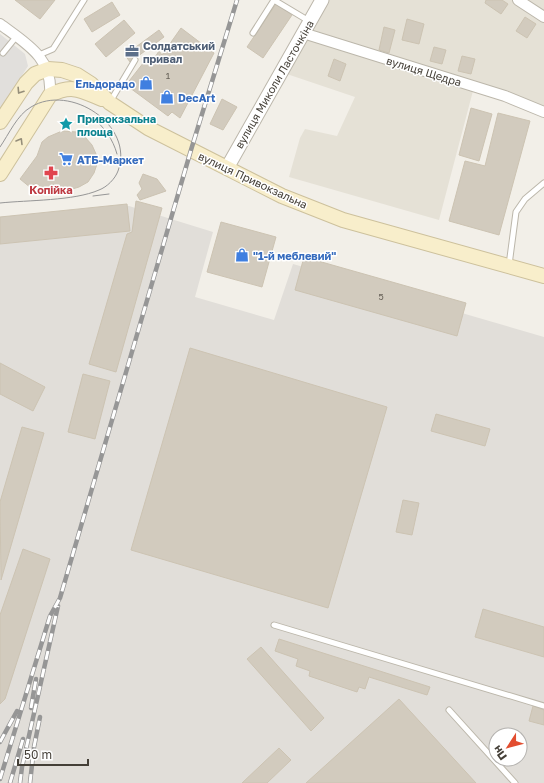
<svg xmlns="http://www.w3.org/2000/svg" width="544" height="783" font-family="'Golos Text',sans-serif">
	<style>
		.residential { fill: #e5e1d6 }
		.industrial { fill: #e1ded9; fill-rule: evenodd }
		.parking { fill: #e1dfdc }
		.building { fill: #d2cbbe; stroke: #ccc3b2 }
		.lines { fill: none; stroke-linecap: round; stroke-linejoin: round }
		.service-casing { stroke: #bcb7ab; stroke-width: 7 }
		.minor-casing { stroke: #bcb7ab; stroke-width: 12 }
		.tertiary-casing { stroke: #bcb7ab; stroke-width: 15 }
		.secondary-casing { stroke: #cdc19c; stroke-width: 16 }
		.service { stroke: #fff; stroke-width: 5 }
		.minor { stroke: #fff; stroke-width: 10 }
		.tertiary { stroke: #fff; stroke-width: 13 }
		.secondary { stroke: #f8eecb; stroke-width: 14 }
		.tram { stroke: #969696; stroke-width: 1 }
		.rail-casing { stroke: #969696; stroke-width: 4.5 }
		.rail { stroke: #fff; stroke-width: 3; stroke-dasharray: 9; stroke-linecap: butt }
		.oneway { stroke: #958e7a }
		.labels { text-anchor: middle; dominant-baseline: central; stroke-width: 3; stroke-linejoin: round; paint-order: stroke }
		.number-label { font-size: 9px; fill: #686259 }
		.service-label { font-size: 11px; font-weight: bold; fill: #4e5e75; stroke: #fff; text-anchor: start }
		.street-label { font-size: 11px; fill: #443f37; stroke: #fff }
		.shop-label { font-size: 11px; font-weight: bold; fill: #366cbe; stroke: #fff; text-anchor: start }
		.culture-label { font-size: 11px; font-weight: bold; fill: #0d838f; stroke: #fff; text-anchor: start }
		.health-label { font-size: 11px; font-weight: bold; fill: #be3a42; stroke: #fff }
	</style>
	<rect width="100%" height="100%" fill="#f2efe8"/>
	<!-- residential -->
	<polygon class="residential" points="322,0 544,0 544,112 474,87 439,220 289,177 300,138 305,129 337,136 355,97 281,72"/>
	<!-- industrial -->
	<path class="industrial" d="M129,206L213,232L195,297L274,320L293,264L544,337V783H0V217ZM496,735H520V759H496Z"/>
	<!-- parking -->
	<polygon class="parking" points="0,34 25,54 28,66 0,111"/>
	<!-- building -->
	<g class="building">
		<polygon points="15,0 55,0 40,19"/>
		<polygon points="486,0 502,0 508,4 501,14 485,3"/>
		<polygon points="112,2 120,15 92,32 84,19"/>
		<polygon points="276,4 292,15 263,58 247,47"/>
		<polygon points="525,17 536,24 527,38 516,31"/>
		<polygon points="407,19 424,24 419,44 402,40"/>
		<polygon points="124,20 135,33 106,57 95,44"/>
		<polygon points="384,27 395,30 389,53 379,50"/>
		<polygon points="181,28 214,53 180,118 172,112 168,116 126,85 144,62 150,65 159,51 162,55"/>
		<polygon points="159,30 164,37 130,62 125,55"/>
		<polygon points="434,47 446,50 442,64 430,61"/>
		<polygon points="462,56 475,59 471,74 458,71"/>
		<polygon points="334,59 346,64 340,81 328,76"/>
		<polygon points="222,99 237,107 223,130 210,124"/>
		<polygon points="471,108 492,114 479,161 459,155"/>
		<polygon points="498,113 530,121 499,235 449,221 465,161 485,166"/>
		<polygon points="62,131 77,132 85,137 92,145 96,154 97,164 94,173 88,182 79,187 69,190 62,187 60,189 53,184 47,191 36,183 31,188 20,179 37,156 42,142 48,137"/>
		<polygon points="143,174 157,179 166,191 140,200 137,195 142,189 139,183"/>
		<polygon points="136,201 162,208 116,372 89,364 127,234 132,232"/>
		<polygon points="127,204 130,231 0,244 0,217"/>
		<polygon points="221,222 276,237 262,287 207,272"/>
		<polygon points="304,257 466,303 457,336 295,290"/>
		<polygon points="190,348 387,407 328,608 131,550"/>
		<polygon points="0,363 45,387 33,411 0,394"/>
		<polygon points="83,374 110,381 95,439 68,432"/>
		<polygon points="436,414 490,429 485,446 431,431"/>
		<polygon points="22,427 44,433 1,580 0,502"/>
		<polygon points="403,500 419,503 412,535 396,532"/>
		<polygon points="23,549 50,559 5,699 0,704 0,615"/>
		<polygon points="483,609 544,627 544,657 475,637"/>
		<polygon points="279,639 430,687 427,695 369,677 365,689 359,687 357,692 309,676 310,671 296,666 298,659 275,651"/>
		<polygon points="261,647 324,718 311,731 247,659"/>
		<polygon points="399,699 476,783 306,783"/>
		<polygon points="533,706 544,710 544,725 529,721"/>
		<polygon points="279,748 291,760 267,783 242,783"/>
	</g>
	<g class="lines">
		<!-- service casing -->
		<g class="service-casing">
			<g id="service">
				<polyline points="253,33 274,0 309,21"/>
				<polyline points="3,53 16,37"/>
				<polyline points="39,55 53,49 84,0"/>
				<polyline points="110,102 135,60"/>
				<polyline points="509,265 516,212 525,199 544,183"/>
				<polyline points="274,625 544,706"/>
				<polyline points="449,710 515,783"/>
			</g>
		</g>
		<!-- minor casing -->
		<g class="minor-casing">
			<g id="minor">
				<polyline points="518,0 544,17"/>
				<path d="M0,24C27,44 53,58 50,95"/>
				<polyline points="303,33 505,96 544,112"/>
			</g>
		</g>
		<!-- tertiary casing -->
		<g class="tertiary-casing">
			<polyline id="tertiary" points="227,168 322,0"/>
		</g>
		<!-- secondary casing -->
		<g class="secondary-casing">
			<g id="secondary">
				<polyline points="0,122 26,83 35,74 48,69 62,70 77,75 91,84 110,103 148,128 282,196 343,220 544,276"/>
				<path d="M0,174L50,95C72,84 80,90 102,99"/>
			</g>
		</g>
		<!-- service -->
		<use href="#service" class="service"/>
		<!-- minor -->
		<use href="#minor" class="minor"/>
		<!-- tertiary -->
		<use href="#tertiary" class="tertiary"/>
		<!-- secondary -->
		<use href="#secondary" class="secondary"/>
		<!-- tram -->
		<g class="tram">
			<path d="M92,117C104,127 113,139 117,154"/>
			<path d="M0,147C9,134 17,115 31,107C70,83 135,125 118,171C115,179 107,187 99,190C74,201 28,200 0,203"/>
			<polyline points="93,196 109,194"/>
		</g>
		<!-- rail casing -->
		<g class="rail-casing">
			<g id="rail">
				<polyline points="31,708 36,679"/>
				<polyline points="0,742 17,711"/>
				<polyline points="0,779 50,616 60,598 191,150 237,0"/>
				<polyline points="10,783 23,739"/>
				<polyline points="20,783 22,767 58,606"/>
				<polyline points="30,783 34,747 40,717"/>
			</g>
		</g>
		<!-- rail -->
		<use href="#rail" class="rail"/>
	</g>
	<!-- one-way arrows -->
	<defs><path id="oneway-chevron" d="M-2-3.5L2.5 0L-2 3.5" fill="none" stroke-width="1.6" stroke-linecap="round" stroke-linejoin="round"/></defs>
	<g class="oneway">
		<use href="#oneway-chevron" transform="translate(20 91) rotate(123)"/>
		<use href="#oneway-chevron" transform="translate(20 141) rotate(-59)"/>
	</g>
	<!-- icons -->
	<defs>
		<g id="office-bare" transform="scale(1.08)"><path d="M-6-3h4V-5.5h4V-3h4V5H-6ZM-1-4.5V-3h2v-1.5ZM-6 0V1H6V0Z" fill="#5c6f8a" stroke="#fff" stroke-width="2.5" paint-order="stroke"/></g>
		<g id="shop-bare" transform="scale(1.08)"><path d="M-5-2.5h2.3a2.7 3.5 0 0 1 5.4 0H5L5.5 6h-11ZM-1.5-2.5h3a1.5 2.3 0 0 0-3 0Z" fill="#3f7fe0" stroke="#fff" stroke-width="2.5" paint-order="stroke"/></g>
		<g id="sight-bare" transform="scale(1.08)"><path d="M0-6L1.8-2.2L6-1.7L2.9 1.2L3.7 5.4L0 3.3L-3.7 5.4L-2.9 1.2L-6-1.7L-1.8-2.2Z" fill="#0f9aa8" stroke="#fff" stroke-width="2.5" paint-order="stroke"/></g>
		<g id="supermarket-bare" transform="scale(1.08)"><path d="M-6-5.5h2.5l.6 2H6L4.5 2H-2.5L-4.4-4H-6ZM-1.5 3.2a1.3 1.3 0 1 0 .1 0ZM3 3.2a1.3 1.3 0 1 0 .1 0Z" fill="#3f7fe0" stroke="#fff" stroke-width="2.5" paint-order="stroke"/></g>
		<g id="pharmacy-bare" transform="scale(1.08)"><path d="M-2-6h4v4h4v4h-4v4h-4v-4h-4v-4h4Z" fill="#e0444e" stroke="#fff" stroke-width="2.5" paint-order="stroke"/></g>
	</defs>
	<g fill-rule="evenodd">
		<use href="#office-bare" x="132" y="51"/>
		<use href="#shop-bare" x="146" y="83"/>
		<use href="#shop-bare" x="167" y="97"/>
		<use href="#sight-bare" x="66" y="124"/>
		<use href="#supermarket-bare" x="66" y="159"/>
		<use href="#pharmacy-bare" x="51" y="173"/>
		<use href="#shop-bare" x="242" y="255"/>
	</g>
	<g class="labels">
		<!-- number labels -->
		<g class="number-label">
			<text x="168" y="75">1</text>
			<text x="381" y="296">5</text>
		</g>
		<!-- service labels -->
		<g class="service-label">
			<text x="143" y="45">Солдатський<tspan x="143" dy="13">привал</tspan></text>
		</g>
		<!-- street labels -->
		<g class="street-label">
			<text transform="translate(424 71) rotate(17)">вулиця Щедра</text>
			<text transform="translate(274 84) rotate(-60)">вулиця Миколи Ласточкіна</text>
			<text transform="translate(253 180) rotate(25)">вулиця Привокзальна</text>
		</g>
		<!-- shop labels -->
		<g class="shop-label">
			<text x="135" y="83" text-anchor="end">Ельдорадо</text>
			<text x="178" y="97">DecArt</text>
			<text x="77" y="159">АТБ-Маркет</text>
			<text x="253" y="255">"1-й меблевий"</text>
		</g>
		<!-- culture labels -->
		<g class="culture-label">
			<text x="77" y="118">Привокзальна<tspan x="77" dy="13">площа</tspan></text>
		</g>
		<!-- health labels -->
		<g class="health-label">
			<text x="51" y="189">Копійка</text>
		</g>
	</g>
	<!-- north arrow -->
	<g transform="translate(508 747) rotate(234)"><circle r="19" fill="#ffffff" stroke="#b4b2af"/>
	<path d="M0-3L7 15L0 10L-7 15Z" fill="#e24d2f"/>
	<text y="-6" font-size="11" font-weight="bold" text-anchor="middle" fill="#443f37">Пн</text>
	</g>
	<!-- scale -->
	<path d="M18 759v6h70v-6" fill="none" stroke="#443f37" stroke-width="2"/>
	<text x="24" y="759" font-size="12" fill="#443f37" stroke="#ffffff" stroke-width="3" paint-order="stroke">50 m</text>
</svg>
